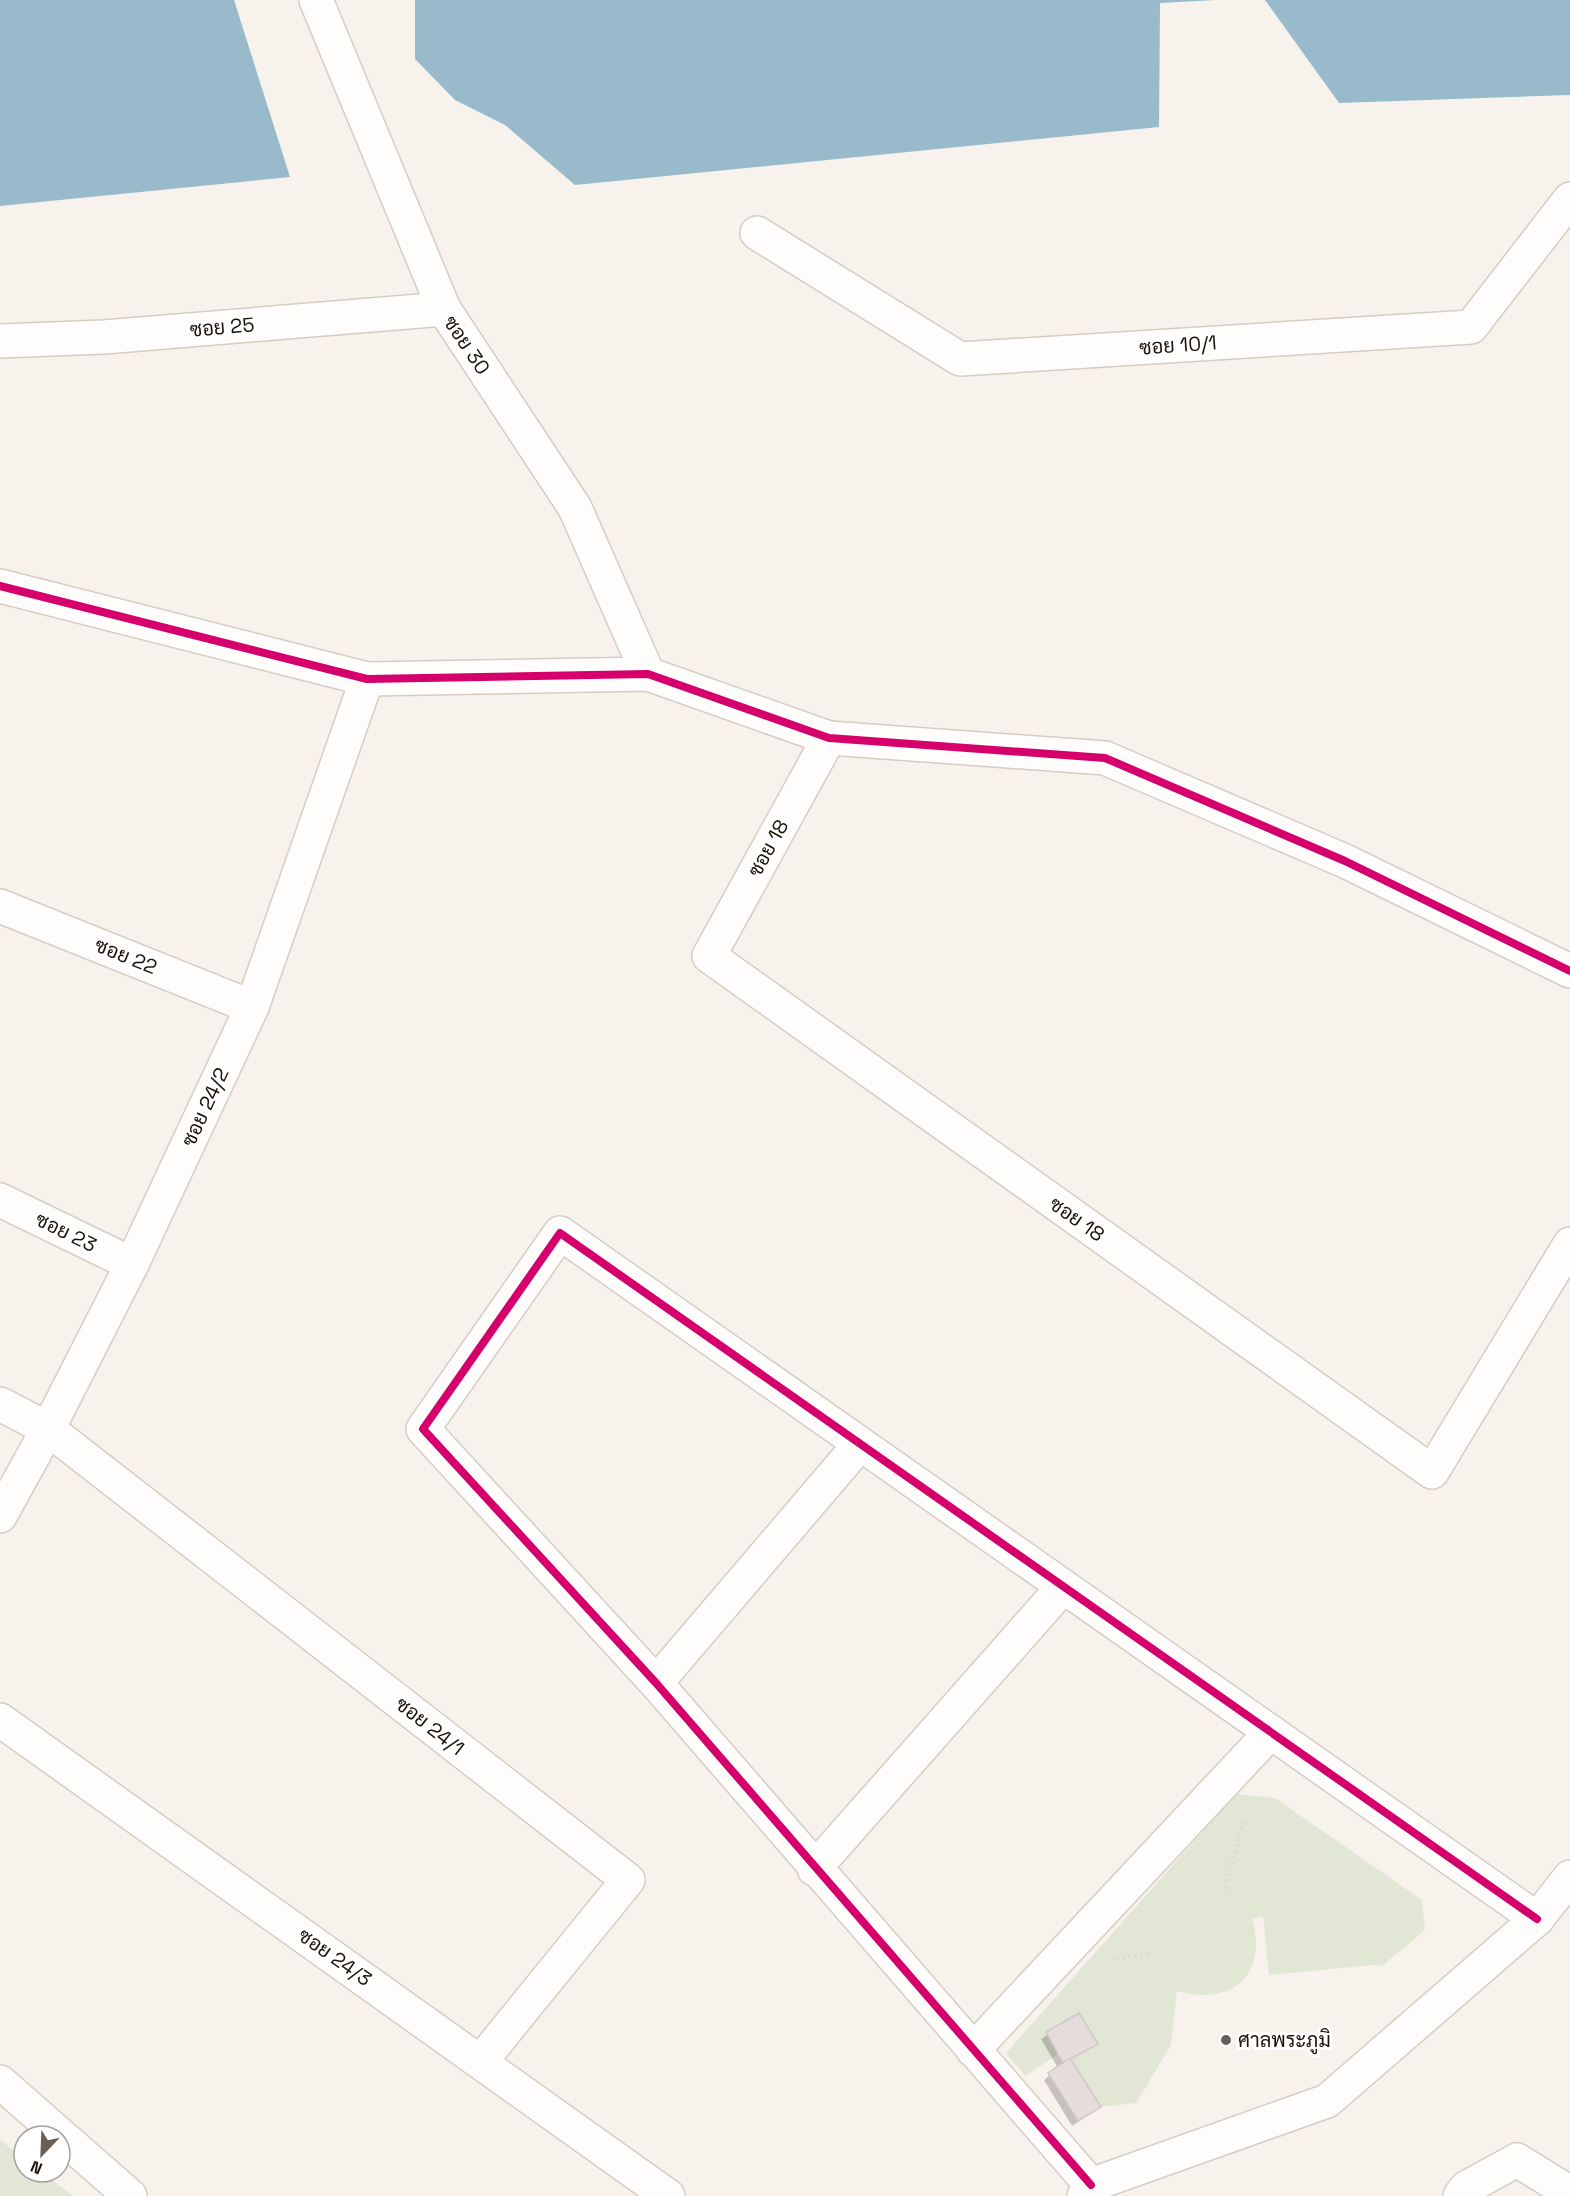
<svg xmlns="http://www.w3.org/2000/svg" width="1570" height="2196" font-family="'Space Grotesk',Sarabun,sans-serif">
	<style>
		.green { fill: #e2e6d4 }
		.water { fill: #98baca }
		.shadow { fill: #0003 }
		.building { fill: #e7dcdc; stroke: #d0c7c7; stroke-width: 1.5 }
		.lines { fill: none; stroke-linecap: round; stroke-linejoin: round }
		.minor-casing { stroke: #d5cdc5; stroke-width: 36 }
		.path { stroke: #d9d8d6; stroke-width: 4; stroke-dasharray: 1.5 4.5; stroke-linecap: butt }
		.minor { stroke: #fefdfc; stroke-width: 33 }
		.cycleway-casing { stroke: #fff; stroke-width: 11 }
		.cycleway { stroke: #d6006c; stroke-width: 8 }
		.poi-dot { fill: #686058; stroke: #fff; stroke-width: 2 }
		.labels { text-anchor: middle; dominant-baseline: central; stroke-width: 6; stroke-linejoin: round; paint-order: stroke }
		.street-label { font-size: 20px; fill: #1b1208; stroke: #fff }
		.poi-label { font-size: 20px; fill: #1b1208; stroke: #fff; text-anchor: start }
	</style>
	<rect width="100%" height="100%" fill="#f8f2ec"/>
	<!-- green -->
	<g class="green">
		<path d="M1236,1794L1275,1798L1422,1900L1425,1930L1382,1966L1373,1965L1269,1975L1263,1917L1252,1918C1268,1974 1234,2007 1177,1991L1171,2045L1136,2103L1101,2107L1070,2058L1097,2044L1079,2013L1046,2032L1058,2054L1025,2076L1006,2053Z"/>
		<polygon points="0,2140 24,2158 24,2172 42,2172 73,2196 0,2196"/>
	</g>
	<!-- water -->
	<g class="water">
		<polygon points="0,0 234,0 290,177 0,206"/>
		<polygon points="415,0 1216,0 1160,3 1159,127 575,185 505,125 455,100 415,59"/>
		<polygon points="1265,0 1570,0 1570,95 1339,103"/>
	</g>
	<!-- shadow -->
	<polygon class="shadow" points="1079,2015 1096,2044 1070,2060 1099,2107 1072,2126 1044,2080 1058,2068 1041,2039"/>
	<!-- building -->
	<g class="building">
		<polygon points="1079,2013 1098,2044 1063,2063 1046,2032"/>
		<polygon points="1070,2058 1101,2107 1078,2121 1048,2073"/>
	</g>
	<g class="lines">
		<!-- minor casing -->
		<g class="minor-casing">
			<g id="minor">
				<polyline points="316,0 444,309 575,508 648,674"/>
				<polyline points="757,233 960,359 1471,327 1570,199"/>
				<polyline points="0,341 104,337 444,309"/>
				<polyline points="0,586 367,679 648,674 829,738 1105,758 1345,861 1570,971"/>
				<polyline points="829,738 709,956 1432,1472 1570,1244"/>
				<polyline points="0,906 252,1007"/>
				<polyline points="0,1200 132,1264"/>
				<polyline points="0,1404 48,1429 628,1880 481,2061"/>
				<polyline points="0,1516 48,1429 132,1264 252,1007 367,679"/>
				<polyline points="656,1683 860,1444"/>
				<polyline points="0,1720 668,2196"/>
				<polyline points="814,1869 1063,1587"/>
				<polyline points="973,2050 1271,1732"/>
				<polyline points="0,2082 130,2196"/>
				<polyline points="1091,2185 656,1683 423,1429 560,1233 1537,1919"/>
				<polyline points="1084,2196 1091,2185 1327,2101 1537,1919 1570,1877"/>
				<polyline points="1460,2196 1466,2188 1517,2160 1570,2193"/>
			</g>
		</g>
		<!-- path -->
		<g class="path">
			<polyline points="1224,1893 1244,1819"/>
			<polyline points="1111,1960 1151,1953"/>
		</g>
		<!-- minor -->
		<use href="#minor" class="minor"/>
		<!-- cycleway casing -->
		<g class="cycleway-casing">
			<g id="cycleway">
				<polyline points="0,586 367,679 648,674 829,738 1105,758 1345,861 1570,971"/>
				<polyline points="1091,2185 656,1683 423,1429 560,1233 1537,1919"/>
			</g>
		</g>
		<!-- cycleway -->
		<use href="#cycleway" class="cycleway"/>
	</g>
	<!-- markers -->
	<circle class="poi-dot" cx="1226" cy="2040" r="6"/>
	<g class="labels">
		<!-- street labels -->
		<g class="street-label">
			<text transform="translate(222 327) rotate(-5)">ซอย 25</text>
			<text transform="translate(467 345) rotate(56)">ซอย 30</text>
			<text transform="translate(1178 345) rotate(-4)">ซอย 10/1</text>
			<text transform="translate(768 848) rotate(-61)">ซอย 18</text>
			<text transform="translate(126 956) rotate(22)">ซอย 22</text>
			<text transform="translate(205 1107) rotate(-65)">ซอย 24/2</text>
			<text transform="translate(1077 1219) rotate(35)">ซอย 18</text>
			<text transform="translate(66 1232) rotate(26)">ซอย 23</text>
			<text transform="translate(430 1726) rotate(38)">ซอย 24/1</text>
			<text transform="translate(335 1957) rotate(35)">ซอย 24/3</text>
		</g>
		<!-- poi labels -->
		<g class="poi-label">
			<text x="1238" y="2040">ศาลพระภูมิ</text>
		</g>
	</g>
	<!-- north arrow -->
	<g transform="translate(42 2154) rotate(203)"><circle r="28" fill="#ffffff" stroke="#a4a09c" stroke-width="1.5"/>
	<path d="M0-4.5L10 22L0 15L-10 22Z" fill="#686058"/>
	<text y="-9" font-size="16" font-weight="bold" text-anchor="middle" fill="#1b1208">N</text>
	</g>
</svg>
